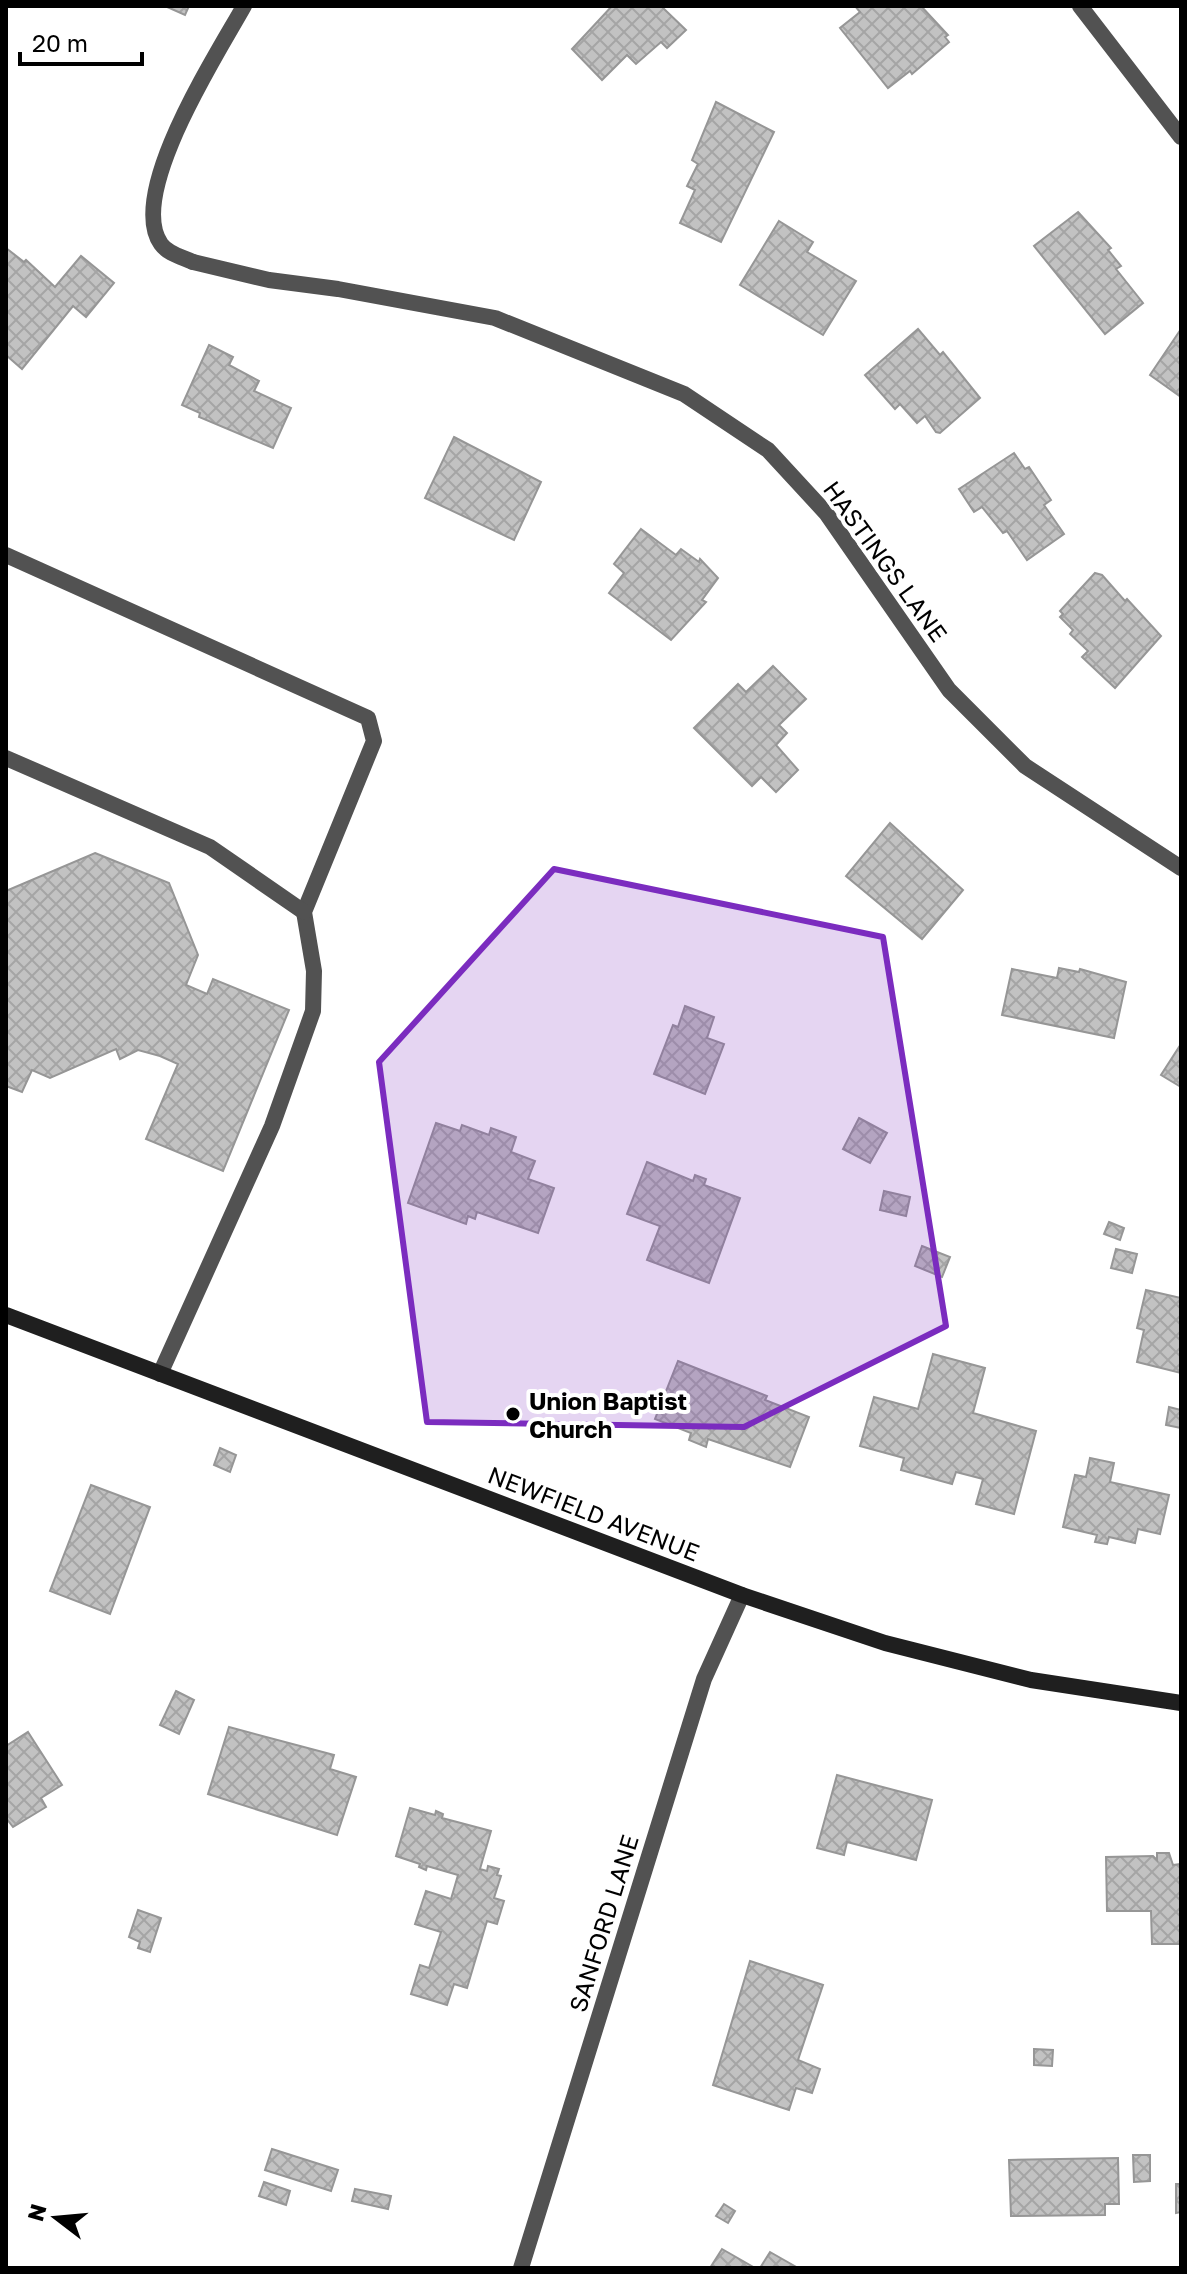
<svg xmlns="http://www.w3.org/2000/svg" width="1187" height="2274" font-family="'Golos Text',sans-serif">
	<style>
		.building { fill: url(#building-cross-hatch); stroke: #969696; stroke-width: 2 }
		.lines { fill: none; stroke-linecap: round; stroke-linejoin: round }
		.service { stroke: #525252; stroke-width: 16 }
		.minor { stroke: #525252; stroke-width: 16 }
		.secondary { stroke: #1f1f1f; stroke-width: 16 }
		.marked { fill: #7b2cbf; fill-opacity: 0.2; stroke: #7b2cbf; stroke-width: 6; stroke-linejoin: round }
		.poi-dot { fill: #000; stroke: #fff; stroke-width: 3 }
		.labels { text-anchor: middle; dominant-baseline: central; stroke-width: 8; stroke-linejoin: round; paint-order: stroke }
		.street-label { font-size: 24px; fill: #000; stroke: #fff }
		.poi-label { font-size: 24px; font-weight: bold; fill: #000; stroke: #fff; text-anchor: start }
	</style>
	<defs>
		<pattern id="building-cross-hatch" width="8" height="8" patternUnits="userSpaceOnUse" patternTransform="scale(2)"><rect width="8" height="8" fill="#c2c2c2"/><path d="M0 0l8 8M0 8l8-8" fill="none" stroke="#a5a5a5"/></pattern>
	</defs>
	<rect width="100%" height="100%" fill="#fff"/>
	<!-- building -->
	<g class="building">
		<polygon points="165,6 189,6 185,15"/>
		<polygon points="612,6 661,6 686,30 667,48 661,42 636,64 627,55 602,80 572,49"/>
		<polygon points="855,6 921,6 948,35 945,37 949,42 912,74 910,71 888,88 840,28 860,12"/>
		<polygon points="716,102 774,132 721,242 680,223 695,190 687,186 698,164 692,160"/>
		<polygon points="1078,212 1111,248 1108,250 1121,266 1116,269 1143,303 1105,334 1034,246"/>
		<polygon points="779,221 813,242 807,252 856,281 823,335 740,285"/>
		<polygon points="6,248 24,262 26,260 55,287 81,256 114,283 86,317 73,306 22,369 6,355"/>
		<polygon points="918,329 940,355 943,352 980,398 940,433 936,432 925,416 917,423 900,404 895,409 865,375"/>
		<polygon points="1181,329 1181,397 1150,375"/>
		<polygon points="209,345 233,357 229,365 259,381 254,391 291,408 273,448 199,417 200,413 182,405"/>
		<polygon points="454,437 541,482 514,540 425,498"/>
		<polygon points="1014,453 1025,469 1029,467 1051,500 1044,505 1064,534 1027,560 1007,531 1003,533 982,507 974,512 959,489"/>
		<polygon points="641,529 676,555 681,549 699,562 700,559 718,578 702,600 706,602 671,640 609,593 624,573 614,564"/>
		<polygon points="1095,573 1102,575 1125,601 1127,599 1161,636 1115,688 1082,657 1088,651 1070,634 1073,630 1060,617 1063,614 1060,611"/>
		<polygon points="773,666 806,699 779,725 787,733 776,745 798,770 776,792 761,777 752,786 694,728 738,684 746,692"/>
		<polygon points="890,823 963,890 922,939 846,876"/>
		<polygon points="95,853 169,883 198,955 186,985 207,994 213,979 289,1010 223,1171 146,1139 178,1064 160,1056 138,1050 120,1059 116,1049 50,1078 32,1070 22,1092 6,1086 6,891"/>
		<polygon points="1059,968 1079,972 1080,969 1126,982 1114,1038 1002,1015 1012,969 1057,978"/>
		<polygon points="685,1006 714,1017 707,1038 724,1044 705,1094 654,1074 673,1025 678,1027"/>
		<polygon points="1181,1044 1181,1087 1161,1075"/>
		<polygon points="859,1118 887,1133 870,1163 843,1149"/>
		<polygon points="436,1123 460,1131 462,1125 489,1135 491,1128 516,1137 511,1152 535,1161 528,1179 554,1188 538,1233 477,1212 475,1219 468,1216 466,1224 408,1203"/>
		<polygon points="647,1162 693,1181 695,1175 706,1179 704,1185 740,1198 709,1283 647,1260 660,1226 627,1214"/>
		<polygon points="884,1191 910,1197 906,1216 880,1210"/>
		<polygon points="1109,1222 1124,1228 1120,1240 1104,1234"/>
		<polygon points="922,1246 950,1257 942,1277 915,1266"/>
		<polygon points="1116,1249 1137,1254 1132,1273 1111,1268"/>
		<polygon points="1146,1290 1181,1298 1181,1373 1137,1362 1144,1330 1137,1328"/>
		<polygon points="933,1354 985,1368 973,1413 1036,1431 1014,1514 976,1504 983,1479 956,1472 952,1484 901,1470 904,1458 860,1446 874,1397 918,1409"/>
		<polygon points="678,1361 767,1396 765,1400 809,1417 790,1467 708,1439 706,1447 689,1440 691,1433 655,1419"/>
		<polygon points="1169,1407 1181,1410 1181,1428 1166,1425"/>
		<polygon points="220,1448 236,1455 230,1472 214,1465"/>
		<polygon points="1090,1458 1114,1463 1110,1482 1169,1495 1160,1534 1138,1529 1135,1543 1109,1537 1107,1544 1095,1542 1097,1535 1063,1527 1075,1475 1086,1477"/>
		<polygon points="91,1485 150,1507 110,1614 50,1591"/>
		<polygon points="176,1691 194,1700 179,1734 160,1725"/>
		<polygon points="229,1727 334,1755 330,1769 356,1777 337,1835 208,1794"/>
		<polygon points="28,1732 62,1785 41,1798 46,1807 13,1827 6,1818 6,1746"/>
		<polygon points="837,1775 932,1800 916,1860 847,1842 844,1855 817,1848"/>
		<polygon points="410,1808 435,1815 436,1811 443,1814 442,1818 491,1831 480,1869 487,1871 488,1866 499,1869 497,1875 501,1876 494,1898 504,1901 497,1924 487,1921 467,1988 454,1984 447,2005 411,1994 420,1965 429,1968 441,1932 415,1924 426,1891 451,1899 458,1875 427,1866 426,1870 419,1867 420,1864 396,1856"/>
		<polygon points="1157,1853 1169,1853 1173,1865 1181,1864 1181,1944 1152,1944 1151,1911 1107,1911 1106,1857 1153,1856 1157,1860"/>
		<polygon points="138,1910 161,1918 150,1952 138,1948 140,1942 129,1937"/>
		<polygon points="750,1961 823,1985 798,2060 820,2069 812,2093 796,2088 789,2110 713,2085"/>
		<polygon points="1034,2049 1053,2050 1052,2066 1034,2065"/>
		<polygon points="272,2149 338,2170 331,2191 265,2170"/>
		<polygon points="1133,2155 1150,2155 1150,2181 1134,2182"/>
		<polygon points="1118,2158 1119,2204 1105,2204 1105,2215 1011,2216 1009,2160"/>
		<polygon points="264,2182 290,2191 286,2205 259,2196"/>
		<polygon points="1176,2184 1181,2184 1181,2212 1176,2213"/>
		<polygon points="355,2189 391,2196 388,2209 352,2201"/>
		<polygon points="724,2204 735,2211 728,2223 716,2216"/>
		<polygon points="722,2249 755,2268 710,2268"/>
		<polygon points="770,2252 798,2268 760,2268"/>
	</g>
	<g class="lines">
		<!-- service -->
		<g class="service">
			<path d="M193,262C182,257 168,254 161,244C126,194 218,53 244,6"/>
			<polyline points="6,555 368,718 374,741 304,912 314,971 313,1011 272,1126 160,1374"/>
			<polyline points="6,758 210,847 304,912"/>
		</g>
		<!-- minor -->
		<g class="minor">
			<polyline points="1080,6 1181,137"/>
			<polyline points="193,262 269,280 338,289 495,318 684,394 768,450 826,513 949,690 1025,766 1181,868"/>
			<polyline points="521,2268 704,1679 742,1595"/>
		</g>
		<!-- secondary -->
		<polyline class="secondary" points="6,1315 742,1595 885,1643 1031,1680 1181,1703"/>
	</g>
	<!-- marked area -->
	<path class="marked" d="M554,869L883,937L946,1326L744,1427L427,1422L379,1062Z"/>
	<!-- markers -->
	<circle class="poi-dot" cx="513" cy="1414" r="8"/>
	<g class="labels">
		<!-- street labels -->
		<g class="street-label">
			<text transform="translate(886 561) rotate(54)">HASTINGS LANE</text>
			<text transform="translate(594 1513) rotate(21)">NEWFIELD AVENUE</text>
			<text transform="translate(603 1923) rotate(-73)">SANFORD LANE</text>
		</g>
		<!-- poi labels -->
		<g class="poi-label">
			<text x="529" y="1400">Union Baptist<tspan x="529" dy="28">Church</tspan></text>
		</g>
	</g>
	<!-- border -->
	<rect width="1187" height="2274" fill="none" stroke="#000000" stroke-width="16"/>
	<!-- north arrow -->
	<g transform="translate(56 2218) rotate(286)" stroke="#ffffff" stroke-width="6" paint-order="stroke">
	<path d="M0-6L14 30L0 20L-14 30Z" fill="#000000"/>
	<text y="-12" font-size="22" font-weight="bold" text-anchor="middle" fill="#000000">N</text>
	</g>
	<!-- scale -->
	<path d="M20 52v12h122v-12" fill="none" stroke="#000000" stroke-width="4"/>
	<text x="32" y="52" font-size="24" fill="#000000" stroke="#ffffff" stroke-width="6" paint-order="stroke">20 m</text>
</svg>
